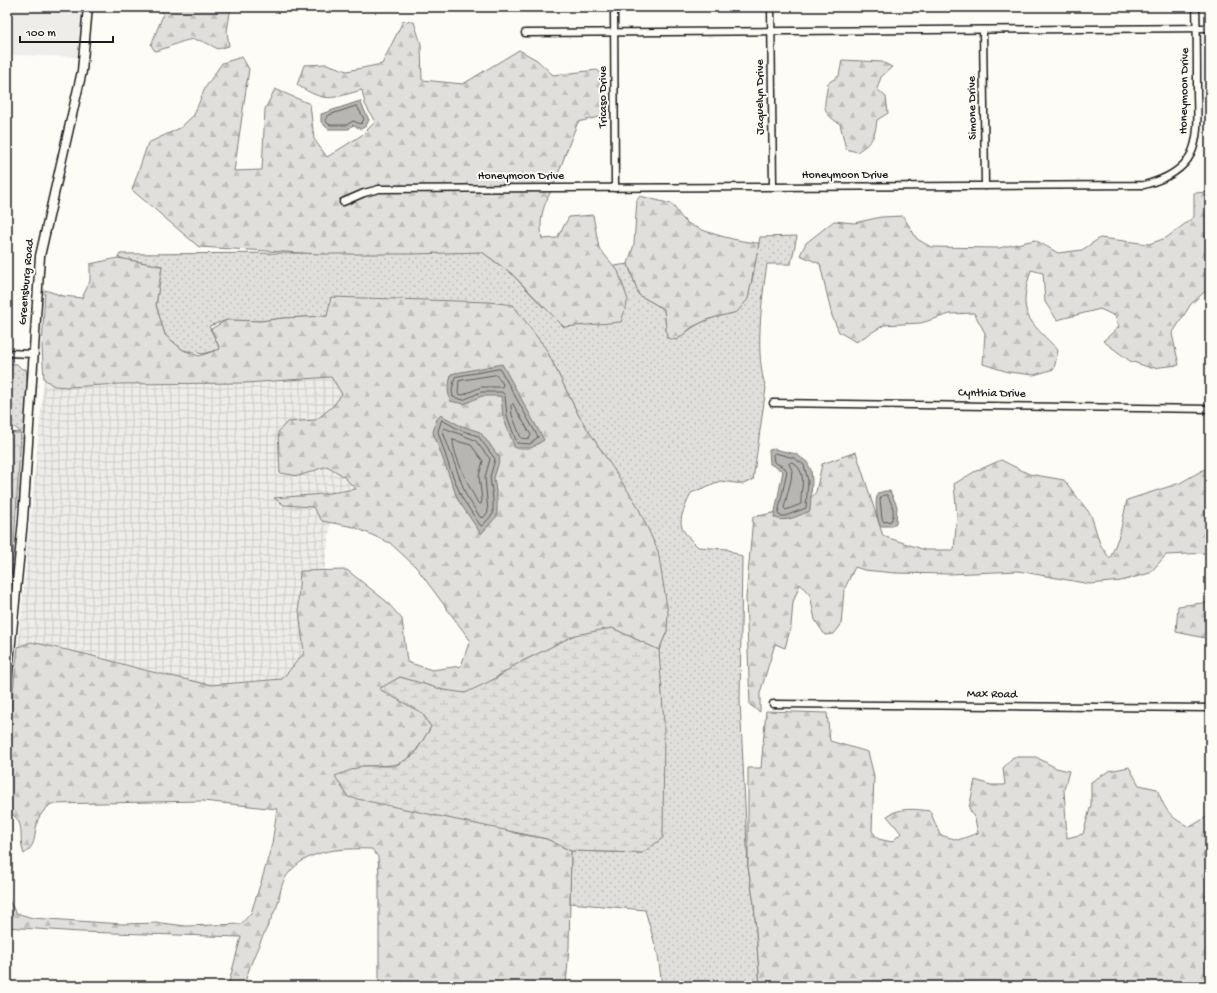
<svg xmlns="http://www.w3.org/2000/svg" width="1217" height="993" font-family="'Gochi Hand',sans-serif">
	<style>
		.built { fill: #eeede9 }
		.industrial { fill: url(#industrial-grid) }
		.grass { fill: url(#grass-dots); stroke: #7e7e7c }
		.forest { fill: url(#forest-firs); stroke: #7e7e7c }
		.wetland { fill: url(#wetland-marsh); stroke: #7e7e7c }
		.park { fill: url(#park-crowns); stroke: #7e7e7c }
		.water { fill: #b7b6b2; stroke: #797876 }
		.lines { fill: none; stroke-linecap: round; stroke-linejoin: round }
		.shore { stroke: #5a5a58; stroke-width: 1 }
		.minor-casing { stroke: #1c1c1c; stroke-width: 9 }
		.major-casing { stroke: #1c1c1c; stroke-width: 11 }
		.minor { stroke: #fdfcf7; stroke-width: 6 }
		.major { stroke: #fdfcf7; stroke-width: 8 }
		.labels { text-anchor: middle; dominant-baseline: central; stroke-width: 4; stroke-linejoin: round; paint-order: stroke }
		.street-label { font-size: 12px; fill: #1c1c1c; stroke: #fdfcf7 }
	</style>
	<defs>
		<pattern id="industrial-grid" width="8" height="8" patternUnits="userSpaceOnUse"><rect width="8" height="8" fill="#eeede9"/><path d="M0 4h8M4 0v8" fill="none" stroke="#cccbc7"/></pattern>
		<pattern id="grass-dots" width="8" height="8" patternUnits="userSpaceOnUse"><rect width="8" height="8" fill="#e0dfdb"/><path d="M2 2h.1M6 6h.1" fill="none" stroke="#c0bfbb" stroke-width="1.8" stroke-linecap="round"/></pattern>
		<pattern id="forest-firs" width="22" height="20" patternUnits="userSpaceOnUse"><rect width="22" height="20" fill="#e0dfdb"/><path d="M5 1l3.5 6h-7zM16 11l3.5 6h-7z" fill="#c0bfbb"/></pattern>
		<pattern id="wetland-marsh" width="20" height="14" patternUnits="userSpaceOnUse"><rect width="20" height="14" fill="#e0dfdb"/><path d="M1 5h8M5 5V1M11 12h8M15 12V8" fill="none" stroke="#c0bfbb"/></pattern>
		<pattern id="park-crowns" width="20" height="18" patternUnits="userSpaceOnUse"><rect width="20" height="18" fill="#e0dfdb"/><path d="M2 6a3 3 0 1 1 6 0M12 15a3 3 0 1 1 6 0" fill="none" stroke="#c0bfbb"/></pattern>
	</defs>
	<rect width="100%" height="100%" fill="#fdfcf7"/>
	<filter id="ink" filterUnits="userSpaceOnUse"><feTurbulence type="fractalNoise" baseFrequency=".025" numOctaves="2"/><feDisplacementMap in="SourceGraphic" scale="8" xChannelSelector="R" yChannelSelector="G"/><feConvolveMatrix kernelMatrix="1 2 1 2 8 2 1 2 1" color-interpolation-filters="sRGB"/></filter>
	<g filter="url(#ink)">
		<!-- built -->
		<polygon class="built" points="7,7 83,7 80,57 7,55"/>
		<!-- industrial -->
		<polygon class="industrial" points="331,377 342,394 333,406 316,420 287,422 299,476 327,466 342,475 356,489 323,494 275,498 284,505 314,507 322,521 331,522 324,571 301,571 298,601 304,653 282,679 211,685 148,671 89,655 31,642 18,647 44,379 54,386 69,387 120,384 246,383"/>
		<!-- grass -->
		<g class="grass">
			<path d="M797,236L791,264H767C762,298 754,355 766,388L753,480L743,484L720,481L691,493C679,522 674,524 698,547L727,549L742,557L740,701L748,867L754,904L760,986H662L658,955L645,910L570,903L571,851L642,853L659,650L667,631L579,416L546,349L327,316L283,318L261,321L227,320L209,326L220,349L203,354L183,350L165,335L156,305L162,266L118,258L120,254L482,252L511,273L543,307L619,273L614,266L628,264L639,295L664,309L667,338L677,340C698,321 710,318 737,312L752,281L760,237Z"/>
			<polygon points="7,363 17,364 22,369 26,369 28,387 19,504 16,508 7,433 21,432 10,424 7,424"/>
		</g>
		<!-- forest -->
		<g class="forest">
			<path d="M159,7H231L227,31L229,46L218,49C212,46 204,41 197,40C186,37 168,49 155,51L151,45L163,15L161,9Z"/>
			<path d="M403,21L414,22L421,44L422,80L463,84L519,50L537,60L553,75L597,70L606,77L607,115L578,122C570,140 564,159 557,177C547,202 538,210 542,239L557,238L569,217L593,215L599,248L618,271L628,300L621,322L564,327L511,273L482,252L412,254H320L199,247L132,190L148,143L180,128L194,115L205,88L222,63L242,57L249,69L234,171L262,170L265,109L275,89L310,104L314,139L327,157L362,135L375,122L365,104L362,90C329,99 327,103 297,85L304,65L327,64L347,71L382,64Z"/>
			<path d="M842,60L882,62L892,67L881,77L877,89L886,97L888,113L877,120C875,138 872,142 857,152L846,149L840,124C819,111 825,106 828,83L839,76Z"/>
			<path d="M1210,192V287L1191,304L1172,334L1179,365L1151,368L1130,361L1103,341L1119,327L1115,316L1100,309L1057,320L1045,302L1043,273L1031,270C1017,315 1028,319 1058,350L1054,369L1034,375L1008,372L983,364L985,333L974,313L950,314L921,323L884,325L856,342L839,332L832,316L820,264L800,255L806,243L834,221L854,223L881,217L903,216L917,239L931,247L999,248L1035,240L1058,253L1082,250L1100,238L1149,244L1166,238L1194,217V193Z"/>
			<path d="M640,196L672,204C676,209 680,217 685,221C696,231 743,243 759,243L748,299L737,312L709,319L692,327L677,340L667,338L664,309L639,295L628,264L634,244L637,200Z"/>
			<path d="M118,258L162,266L156,305L165,335L183,350L199,356L220,349L211,329L227,320L261,321L283,318L327,316L331,297L489,302L513,305L546,349L579,416L637,505L658,551L668,613L667,631L659,650L612,628C580,639 545,648 516,665C503,672 480,691 465,693C450,695 416,682 400,677L380,689L422,713L431,727C408,765 407,766 362,766L514,833L547,839L571,851L569,947L566,986H379V876L378,857L372,849C340,848 302,849 284,880C280,888 280,898 277,906C265,933 251,958 244,986H228L241,937L80,932L7,927L8,899L16,913L33,918L122,924L161,923L186,926L241,924L251,913L262,879L272,844L277,809L203,801L51,804C47,808 42,812 40,816C32,828 40,843 24,854C17,835 28,822 7,811V744L18,647L31,642L89,655L148,671L211,685L282,679L304,653L298,601L300,571L347,570L386,601L402,619L407,662L432,670L461,666L470,640L416,567L390,543L354,527L322,521L313,507L284,505L274,498L323,494L356,489L342,475L327,466L299,476L280,473L278,432L287,422L316,420L333,406L342,394L331,377L246,383L120,384L69,387L54,386L44,379L42,347L45,290L63,296L82,298L90,281V264Z"/>
			<polygon points="856,452 883,536 925,550 954,550 957,516 954,484 974,472 1001,460 1029,474 1064,480 1091,515 1100,544 1110,559 1120,533 1127,500 1180,483 1210,466 1210,553 1166,555 1150,573 1121,581 1090,584 1018,571 951,574 895,573 864,570 855,567 844,590 841,625 834,634 825,635 815,620 810,595 800,584 793,602 791,626 785,648 775,644 760,693 760,712 750,705 746,598 753,517 802,507 816,492 822,464"/>
			<polygon points="1210,602 1210,639 1176,632 1178,606"/>
			<path d="M766,711L827,713L830,741L868,752L874,776L872,831L878,839L892,842L901,833L887,816C901,807 914,809 930,811L940,835L958,840L978,833L975,819L969,808L975,780L991,785H1005L1003,768L1013,757H1036L1056,768L1069,771L1064,790L1067,838L1083,834L1091,805V782L1109,771L1129,767L1139,785L1157,789C1165,810 1170,818 1190,827L1210,815V986H760L754,904L748,867V768H761Z"/>
		</g>
		<!-- wetland -->
		<polygon class="wetland" points="612,628 659,650 664,724 663,838 642,853 571,851 547,839 348,797 335,776 362,766 395,766 414,755 431,727 422,713 379,689 400,677 444,690 465,693 497,678 515,665 575,635"/>
		<!-- park -->
		<polygon class="park" points="7,433 21,433 12,573 7,573"/>
		<!-- water -->
		<g class="water">
			<polygon points="360,101 369,120 366,126 361,129 353,125 349,129 328,129 321,122 321,114"/>
			<polygon points="502,364 544,440 531,448 515,448 503,417 501,396 482,396 464,404 450,401 448,390 451,374"/>
			<polygon points="441,415 459,425 480,432 500,458 494,478 497,498 497,516 481,534 458,500 433,432 437,419"/>
			<path d="M774,449L796,454L807,462L811,470L812,481L810,511C799,515 785,524 774,517L783,471L770,464L769,450Z"/>
			<path d="M885,491H890L897,506L896,523L892,526H880C877,517 874,502 878,493Z"/>
		</g>
		<g class="lines">
			<!-- shore -->
			<g class="shore">
				<polygon points="357,106 364,119 361,124 353,121 347,125 330,125 325,121 327,116"/>
				<polygon points="500,369 538,437 530,444 517,443 507,416 505,396 502,392 481,392 463,400 453,397 452,390 455,377"/>
				<polygon points="496,375 503,384 502,387 481,387 463,395 458,394 459,381"/>
				<polygon points="513,404 531,435 529,439 521,438 512,415 511,406"/>
				<polygon points="442,420 458,429 478,436 495,459 490,477 493,499 493,514 482,526 480,525 462,498 450,469 438,432"/>
				<polygon points="444,428 475,440 490,459 485,477 488,512 483,518 480,517 466,495 443,432"/>
				<path d="M453,440L471,445L483,461L479,476L482,500L481,504L478,503C471,491 452,453 453,440Z"/>
				<polygon points="775,453 794,458 804,465 808,481 806,508 785,516 780,516 778,514 787,471 785,468 774,462 773,455"/>
				<path d="M792,462C809,473 800,487 801,504L786,510L784,508L791,480L792,470L789,464Z"/>
				<path d="M887,495C892,503 896,513 891,521L884,522L882,519L880,499L882,496Z"/>
			</g>
			<!-- minor casing -->
			<g class="minor-casing">
				<g id="minor">
					<polyline points="614,7 615,188"/>
					<polyline points="771,7 773,187"/>
					<polyline points="983,30 985,186"/>
					<polyline points="525,33 1210,28"/>
					<path d="M343,202L364,193L379,189L1144,185C1163,180 1182,172 1191,154C1200,135 1197,110 1197,90C1197,62 1197,35 1196,7"/>
					<polyline points="7,353 33,354"/>
					<polyline points="773,403 1210,409"/>
					<polyline points="773,704 1210,708"/>
				</g>
			</g>
			<!-- major casing -->
			<g class="major-casing">
				<polyline id="major" points="7,683 23,520 40,256 82,71 88,7"/>
			</g>
			<!-- minor -->
			<use href="#minor" class="minor"/>
			<!-- major -->
			<use href="#major" class="major"/>
		</g>
	</g>
	<g class="labels">
		<!-- street labels -->
		<g class="street-label">
			<text transform="translate(1185 91) rotate(-89)">Honeymoon Drive</text>
			<text transform="translate(604 97) rotate(-90)">Tricaso Drive</text>
			<text transform="translate(761 97) rotate(-90)">Jaquelyn Drive</text>
			<text transform="translate(973 108) rotate(-91)">Simone Drive</text>
			<text x="845" y="176">Honeymoon Drive</text>
			<text x="521" y="177">Honeymoon Drive</text>
			<text transform="translate(27 282) rotate(-85)">Greensburg Road</text>
			<text transform="translate(992 394) rotate(1)">Cynthia Drive</text>
			<text transform="translate(992 695) rotate(1)">Max Road</text>
		</g>
	</g>
	<!-- margin -->
	<rect width="1217" height="993" fill="none" stroke="#fdfcf7" stroke-width="24"/>
	<rect x="12" y="12" width="1193" height="969" fill="none" stroke="#1c1c1c" stroke-width="1.5" filter="url(#ink)"/>
	<!-- scale -->
	<path d="M20 36v6h93v-6" fill="none" stroke="#1c1c1c" stroke-width="2"/>
	<text x="26" y="36" font-size="12" fill="#1c1c1c" stroke="#fdfcf7" stroke-width="3" paint-order="stroke">100 m</text>
</svg>
